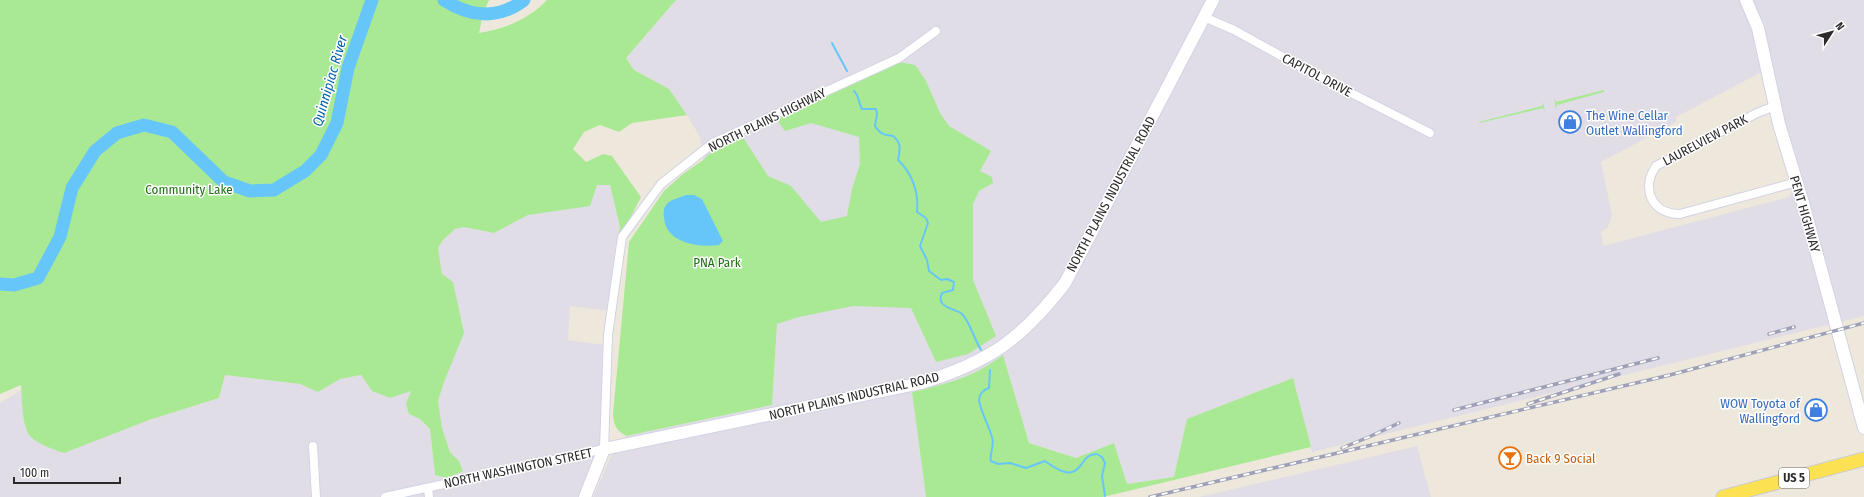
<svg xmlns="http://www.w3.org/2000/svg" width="1864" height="497" font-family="'Fira Sans Condensed',sans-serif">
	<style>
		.industrial { fill: #e0dde6; fill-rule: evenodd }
		.green { fill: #aae994 }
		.water { fill: #67c6f9 }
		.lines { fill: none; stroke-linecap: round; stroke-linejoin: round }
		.stream { stroke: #67c6f9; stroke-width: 2 }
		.river { stroke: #67c6f9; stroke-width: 13 }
		.street-casing { stroke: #d1d3e5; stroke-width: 10 }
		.secondary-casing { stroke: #d1d3e5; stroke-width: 14 }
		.primary-casing { stroke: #ccc; stroke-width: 15 }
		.street { stroke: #fff; stroke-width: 8 }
		.secondary { stroke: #fff; stroke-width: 12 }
		.primary { stroke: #fce253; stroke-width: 13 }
		.rail-casing { stroke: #9ea0b7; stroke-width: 3.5 }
		.rail { stroke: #fff; stroke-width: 2; stroke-dasharray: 6; stroke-linecap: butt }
		.labels { text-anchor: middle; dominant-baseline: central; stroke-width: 3; stroke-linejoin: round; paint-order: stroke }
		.shield { fill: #fff; stroke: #6b6b6b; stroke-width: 1 }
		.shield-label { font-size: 12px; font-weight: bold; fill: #2b2b2b }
		.street-label { font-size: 13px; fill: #2b2b2b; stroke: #fff }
		.shop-label { font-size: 13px; fill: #366cbe; stroke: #fff; text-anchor: start }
		.park-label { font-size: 13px; fill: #206f14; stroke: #fff }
		.food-label { font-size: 13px; fill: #c56008; stroke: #fff; text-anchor: start }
		.water-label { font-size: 14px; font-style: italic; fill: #0262a8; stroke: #fff }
	</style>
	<rect width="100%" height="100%" fill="#eee8dc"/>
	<!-- industrial -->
	<g class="industrial">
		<path d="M676,0H1864V316L1312,452L1293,378L1188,419L1174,477L1127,484L1114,444L1076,458L1029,443L1003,355L985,368L954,382L912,392L926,497H593L612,454L626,436L772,405L777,324L703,160L700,137L687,115L669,89L634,70L626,58ZM1760,73L1765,83L1794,187L1789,197L1603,246L1601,232L1608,227L1612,215L1601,162L1676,122V117Z"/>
		<polygon points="597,185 610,185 620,227 618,234 624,230 609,311 570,306 568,340 605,345 602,438 597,458 578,497 0,497 0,403 21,390 26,430 109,435 149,420 219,398 225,375 300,384 318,392 340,379 361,375 372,391 411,391 409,414 420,419 430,429 435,475 463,471 459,461 450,452 442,428 438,401 444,382 442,274 438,248 443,240 455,229 464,227 494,233 528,215 556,210"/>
		<polygon points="1417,446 1431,497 1199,497"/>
	</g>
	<!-- green -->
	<g class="green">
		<path d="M0,0H489L483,14L479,33C505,29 529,19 547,0H676L626,58L634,70L669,89L687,115L632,123L619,132L600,125L584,132L573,149L586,162L603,154L612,156L641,197L624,230L618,235L620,227L610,185H597L590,206L528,215L494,233L464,227L455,229L443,240L438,248L442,274L453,282L464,333L444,382L438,401L442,428L450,452L459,461L463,471L447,478L435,475L430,429L420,419L409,414L406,404L411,391L390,398L372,391L361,375L340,379L318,392L300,384L225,375L219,398L149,420L64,453C53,449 39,445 30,436C22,427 22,398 21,385L0,394Z"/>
		<path d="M899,62L915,65L925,79L941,115L949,126L991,151L980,171L992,177L993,183L979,191L973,204V280L996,336L968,354L936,362L911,308L853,306L799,317L777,324L772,405L626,436C616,430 614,426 613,414L629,242L664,191L683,174L703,160L715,148L742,136L768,176L791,186L821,222L847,216L852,189L860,164L859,137L811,123L785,131L777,120L786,114Z"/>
		<polygon points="1604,90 1604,92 1557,105 1556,109 1554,98 1556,102"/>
		<polygon points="1543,102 1545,112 1543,108 1479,123 1479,122 1542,106"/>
		<path d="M1003,355L1029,443L1076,458L1114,443L1127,484L1174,477L1187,419L1293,378L1311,447L1103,497H926L912,392C949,383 972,378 1003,355Z"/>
	</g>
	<!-- water -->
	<path class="water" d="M686,195H694L702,199L723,241L719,245C699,248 665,243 664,217C663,212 664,205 669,202C673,199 681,197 686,195Z"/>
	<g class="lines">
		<!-- stream -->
		<g class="stream">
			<polyline points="832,43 847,71"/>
			<path d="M854,91C860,97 858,103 862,109H876L877,114L875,126C880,134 884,135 893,136C902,143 900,150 898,160C912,173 919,192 917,212L926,218L928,223L920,246L927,260L929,271L941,280L947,279L954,282L953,290L942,293C935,308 955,308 962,314C969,320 975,341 981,350"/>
			<path d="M990,370L989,388C983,390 979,394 979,401C982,414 988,424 992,437C995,446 989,454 991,461L998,464L1010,463L1026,468L1045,461C1085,491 1076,453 1097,454L1102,457L1105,463L1102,476L1105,496"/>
		</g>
		<!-- river -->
		<g class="river">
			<path d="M444,0C470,17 498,20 524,0"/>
			<polyline points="0,284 14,285 38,278 60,237 72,188 95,151 117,133 144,125 172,132 224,182 250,191 274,190 305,171 321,155 337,123 348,68 372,0"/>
		</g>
		<!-- street casing -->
		<g class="street-casing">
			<g id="street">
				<polyline points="1204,17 1234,30 1310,72 1430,133"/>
				<path d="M1775,106L1757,113L1656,166C1641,188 1651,214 1680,214L1797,182"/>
				<polyline points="313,446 316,497"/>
				<polyline points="428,488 429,497"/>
				<polyline points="385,497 604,449 608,335 622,237 661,184 713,143 899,58 936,31"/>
			</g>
		</g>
		<!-- secondary casing -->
		<g class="secondary-casing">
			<g id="secondary">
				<polyline points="1746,0 1758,28 1779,124 1803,203 1864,428"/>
				<path d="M585,497L604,449L921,383C989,362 1021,340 1065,283L1213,0"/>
			</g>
		</g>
		<!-- primary casing -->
		<g class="primary-casing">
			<polyline id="primary" points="1723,497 1864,459"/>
		</g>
		<!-- street -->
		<use href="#street" class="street"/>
		<!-- secondary -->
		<use href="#secondary" class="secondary"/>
		<!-- primary -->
		<use href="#primary" class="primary"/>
		<!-- rail casing -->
		<g class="rail-casing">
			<g id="rail">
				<polyline points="1769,334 1794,327"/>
				<polyline points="1528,404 1619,374"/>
				<polyline points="1454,410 1658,358"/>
				<polyline points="1342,448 1369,437 1399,423"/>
				<polyline points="1150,497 1670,375 1864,323"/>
			</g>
		</g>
		<!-- rail -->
		<use href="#rail" class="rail"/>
	</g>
	<!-- icons -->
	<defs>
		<g id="shop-ring" transform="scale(1.15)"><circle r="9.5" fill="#fff" stroke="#3f7fe0" stroke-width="1.5"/><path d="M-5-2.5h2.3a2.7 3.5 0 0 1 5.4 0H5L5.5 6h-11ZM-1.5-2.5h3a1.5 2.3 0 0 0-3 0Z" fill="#3f7fe0"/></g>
		<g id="bar-ring" transform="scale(1.15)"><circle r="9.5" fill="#fff" stroke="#e8710a" stroke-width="1.5"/><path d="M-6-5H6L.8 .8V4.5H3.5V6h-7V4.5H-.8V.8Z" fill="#e8710a"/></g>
	</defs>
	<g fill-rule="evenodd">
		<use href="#shop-ring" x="1570" y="122"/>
		<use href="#shop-ring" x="1816" y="410"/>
		<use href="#bar-ring" x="1510" y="458"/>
	</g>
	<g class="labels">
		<!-- shield labels -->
		<rect class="shield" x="1779" y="468" width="30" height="20" rx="3"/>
		<g class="shield-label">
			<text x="1794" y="478">US 5</text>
		</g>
		<!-- street labels -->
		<g class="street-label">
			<text transform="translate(1317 75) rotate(28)">CAPITOL DRIVE</text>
			<text transform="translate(767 120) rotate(-26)">NORTH PLAINS HIGHWAY</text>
			<text transform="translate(1705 140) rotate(-28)">LAURELVIEW PARK</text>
			<text transform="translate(1111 194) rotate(-62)">NORTH PLAINS INDUSTRIAL ROAD</text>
			<text transform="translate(1805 214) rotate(74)">PENT HIGHWAY</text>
			<text transform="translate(854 396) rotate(-13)">NORTH PLAINS INDUSTRIAL ROAD</text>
			<text transform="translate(518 468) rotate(-12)">NORTH WASHINGTON STREET</text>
		</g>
		<!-- shop labels -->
		<g class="shop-label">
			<text x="1586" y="115">The Wine Cellar<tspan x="1586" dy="15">Outlet Wallingford</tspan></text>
			<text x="1800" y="403" text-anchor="end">WOW Toyota of<tspan x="1800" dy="15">Wallingford</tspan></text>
		</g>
		<!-- park labels -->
		<g class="park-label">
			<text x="189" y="189">Community Lake</text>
			<text x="717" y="262">PNA Park</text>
		</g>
		<!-- food labels -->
		<g class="food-label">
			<text x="1526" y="458">Back 9 Social</text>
		</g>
		<!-- water labels -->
		<g class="water-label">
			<text transform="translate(330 81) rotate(-74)">Quinnipiac River</text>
		</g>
	</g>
	<!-- north arrow -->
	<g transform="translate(1832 32) rotate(54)" stroke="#ffffff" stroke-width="3" paint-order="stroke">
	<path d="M0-3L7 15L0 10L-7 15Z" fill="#2b2b2b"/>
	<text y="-6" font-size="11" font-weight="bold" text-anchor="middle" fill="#2b2b2b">N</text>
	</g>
	<!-- scale -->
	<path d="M14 477v6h106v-6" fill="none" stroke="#2b2b2b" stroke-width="2"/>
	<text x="20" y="477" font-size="12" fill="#2b2b2b" stroke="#ffffff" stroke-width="3" paint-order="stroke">100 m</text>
</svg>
